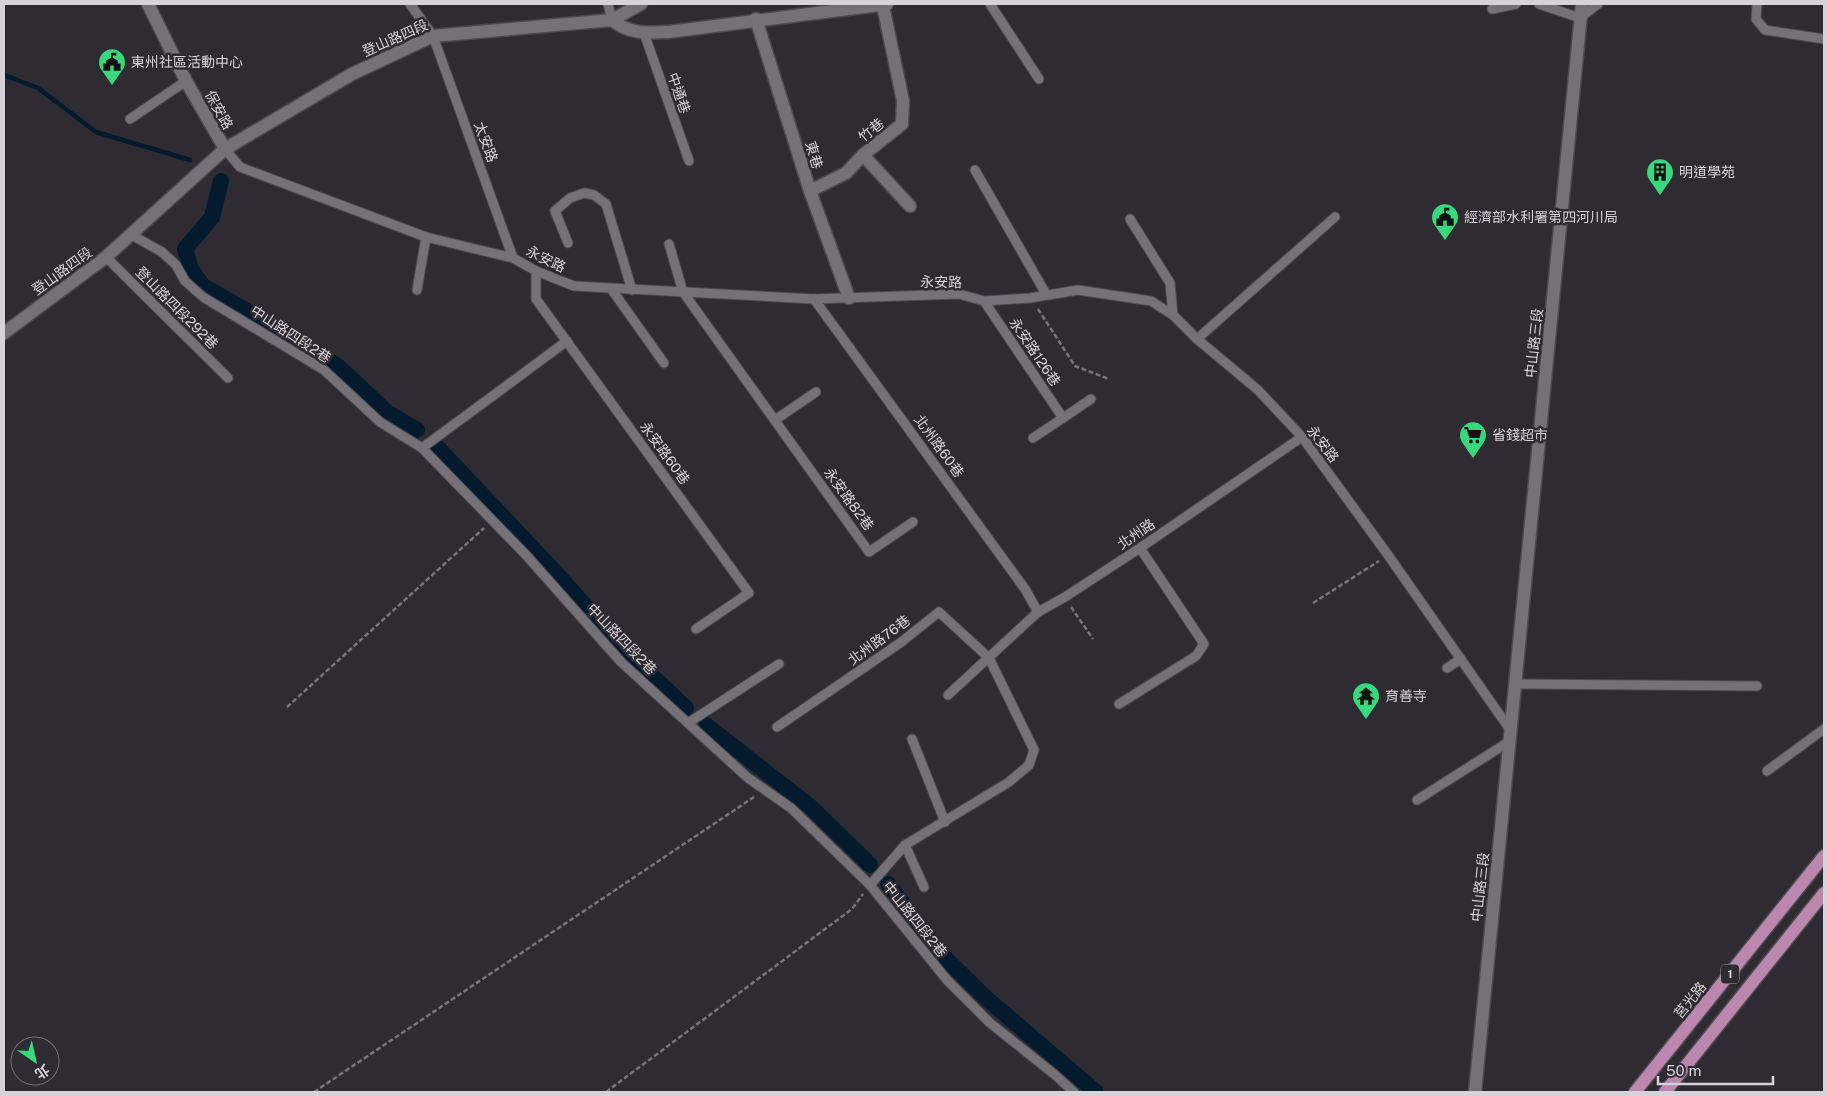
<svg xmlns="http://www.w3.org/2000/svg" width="1828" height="1096" font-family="'Public Sans','Noto Sans TC',sans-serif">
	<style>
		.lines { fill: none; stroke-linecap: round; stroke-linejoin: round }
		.stream { stroke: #041a2d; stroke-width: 4.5 }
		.canal { stroke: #041a2d; stroke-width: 16 }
		.service-casing { stroke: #4c494f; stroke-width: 11 }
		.minor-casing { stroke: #4c494f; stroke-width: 15 }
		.tertiary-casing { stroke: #4c494f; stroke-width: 15 }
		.primary-casing { stroke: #4c494f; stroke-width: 15 }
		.path { stroke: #78757b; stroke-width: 2.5; stroke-dasharray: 5 2.5; stroke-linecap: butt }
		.service { stroke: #757179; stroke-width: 9 }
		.minor { stroke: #757179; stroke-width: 12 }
		.tertiary { stroke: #757179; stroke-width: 12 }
		.primary { stroke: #bc87ac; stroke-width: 12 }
		.labels { text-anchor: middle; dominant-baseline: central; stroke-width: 5; stroke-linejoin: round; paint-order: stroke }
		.shield { fill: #2f2b32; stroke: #a4a1a6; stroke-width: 1 }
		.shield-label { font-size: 12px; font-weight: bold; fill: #d6d3d8 }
		.street-label { font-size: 14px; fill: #d6d3d8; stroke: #2f2b32 }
		.poi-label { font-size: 14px; fill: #d6d3d8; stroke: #2f2b32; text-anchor: start }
	</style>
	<rect width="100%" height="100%" fill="#2f2b32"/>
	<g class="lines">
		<!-- stream -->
		<polyline class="stream" points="4,75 38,88 96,132 190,160"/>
		<!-- canal -->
		<g class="canal">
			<polyline points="221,181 212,217 185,249 191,269 203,286 274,326 339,367 388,413 417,430"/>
			<polyline points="438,448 557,574 626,651 686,708"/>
			<polyline points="706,725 812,808 870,865"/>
			<polyline points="888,884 940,953 986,998 1096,1092"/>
		</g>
		<!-- service casing -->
		<g class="service-casing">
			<g id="service">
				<polyline points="410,4 433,36 513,258"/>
				<polyline points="608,4 612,20"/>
				<polyline points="990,4 1039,79"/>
				<polyline points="1539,4 1580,18 1598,4"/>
				<polyline points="1757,4 1756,19 1765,30 1824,39"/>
				<polyline points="1492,9 1516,4"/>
				<polyline points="644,33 689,161"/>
				<polyline points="130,119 186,81"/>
				<polyline points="225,149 240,167 426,237 513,258 536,271 574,286 814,299 959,294 984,301 1030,298 1078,290 1151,301 1173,315 1197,339 1258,390 1302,437 1388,555 1511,731"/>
				<polyline points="975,170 1046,294"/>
				<polyline points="1130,219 1170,283 1173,315"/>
				<polyline points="130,234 162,252 176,265 185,281 203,297 324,370 380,422 422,448 526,555 621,662 748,778 791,808 870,885 947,980 990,1023 1054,1074 1074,1092"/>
				<polyline points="568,243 555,211 570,198 584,193 594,195 606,204 632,290"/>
				<polyline points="669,244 683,292 869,552 913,522"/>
				<polyline points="106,257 228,378"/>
				<polyline points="536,271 536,299 749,593 696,629"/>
				<polyline points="417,290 426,237"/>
				<polyline points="612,290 664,363"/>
				<polyline points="814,299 1025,589 1038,612"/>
				<polyline points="984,301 1063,418 1033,438"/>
				<polyline points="1197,339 1335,217"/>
				<polyline points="1063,418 1091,399"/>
				<polyline points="775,420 816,392"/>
				<polyline points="422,448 567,341"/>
				<polyline points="1447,668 1461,659"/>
				<polyline points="1515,684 1757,686"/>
				<polyline points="948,695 1038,612 1065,597 1140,548 1302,437"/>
				<polyline points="1119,704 1196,656 1204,644 1140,548"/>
				<polyline points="688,723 779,664"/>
				<polyline points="777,727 900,643 939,612 989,658 1034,750 1029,765 1009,782 905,845 870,885"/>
				<polyline points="912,739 945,822"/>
				<polyline points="1767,771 1824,729"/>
				<polyline points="1417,800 1510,741"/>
				<polyline points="905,845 924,887"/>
			</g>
		</g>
		<!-- minor casing -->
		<g class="minor-casing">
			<g id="minor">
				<polyline points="148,4 186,81 225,149"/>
				<polyline points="756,19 810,191 849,298"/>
				<path d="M612,20C629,34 646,33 668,32L887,4"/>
				<polyline points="863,155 910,206"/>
				<polyline points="810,191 846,173 863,155 902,124 903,101 883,6"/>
			</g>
		</g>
		<!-- tertiary casing -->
		<g class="tertiary-casing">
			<g id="tertiary">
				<polyline points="4,333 106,257 225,149 352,74 433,36 612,20 641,4"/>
				<polyline points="1475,1092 1582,4"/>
			</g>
		</g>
		<!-- primary casing -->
		<g class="primary-casing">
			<g id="primary">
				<polyline points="1635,1092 1824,856"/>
				<polyline points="1665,1092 1824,893"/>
			</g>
		</g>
		<!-- path -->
		<g class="path">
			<polyline points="1038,309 1075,366 1109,379"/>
			<polyline points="1313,603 1379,561"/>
			<polyline points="1071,607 1093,639"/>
			<polyline points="287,707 484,528"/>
			<polyline points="314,1092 754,797"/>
			<polyline points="606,1092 852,909 863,894"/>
		</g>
		<!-- service -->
		<use href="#service" class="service"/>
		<!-- minor -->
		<use href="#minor" class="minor"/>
		<!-- tertiary -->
		<use href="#tertiary" class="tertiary"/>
		<!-- primary -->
		<use href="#primary" class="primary"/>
	</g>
	<!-- icons -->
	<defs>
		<g id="civic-pin" transform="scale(1.4375)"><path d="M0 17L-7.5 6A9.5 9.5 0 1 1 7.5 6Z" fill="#39d87f" stroke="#2f2b32"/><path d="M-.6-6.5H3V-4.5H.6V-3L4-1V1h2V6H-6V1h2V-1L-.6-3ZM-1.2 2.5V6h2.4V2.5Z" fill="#111"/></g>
		<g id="building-pin" transform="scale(1.4375)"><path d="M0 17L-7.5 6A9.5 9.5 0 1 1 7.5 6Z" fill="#39d87f" stroke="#2f2b32"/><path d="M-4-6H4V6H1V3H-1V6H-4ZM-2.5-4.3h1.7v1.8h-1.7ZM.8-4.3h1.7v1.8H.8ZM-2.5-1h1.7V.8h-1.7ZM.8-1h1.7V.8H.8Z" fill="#111"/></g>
		<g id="supermarket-pin" transform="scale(1.4375)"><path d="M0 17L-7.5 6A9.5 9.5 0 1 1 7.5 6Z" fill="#39d87f" stroke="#2f2b32"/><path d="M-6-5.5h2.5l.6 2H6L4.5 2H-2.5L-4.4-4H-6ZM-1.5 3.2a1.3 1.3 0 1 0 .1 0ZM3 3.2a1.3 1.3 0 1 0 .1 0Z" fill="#111"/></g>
		<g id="temple-pin" transform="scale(1.4375)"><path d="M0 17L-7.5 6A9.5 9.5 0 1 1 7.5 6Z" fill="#39d87f" stroke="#2f2b32"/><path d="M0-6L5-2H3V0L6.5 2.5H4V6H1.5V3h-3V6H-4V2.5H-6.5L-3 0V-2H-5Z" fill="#111"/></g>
	</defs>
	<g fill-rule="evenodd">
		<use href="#civic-pin" x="112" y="62"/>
		<use href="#building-pin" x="1660" y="172"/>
		<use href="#civic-pin" x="1445" y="217"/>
		<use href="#supermarket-pin" x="1473" y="435"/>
		<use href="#temple-pin" x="1366" y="696"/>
	</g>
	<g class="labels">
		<!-- shield labels -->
		<rect class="shield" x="1721" y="964.5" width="18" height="19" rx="4"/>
		<g class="shield-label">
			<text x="1730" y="974">1</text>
		</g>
		<!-- street labels -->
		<g class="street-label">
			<text transform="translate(395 38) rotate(-24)">登山路四段</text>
			<text transform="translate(679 93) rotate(71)">中通巷</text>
			<text transform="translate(219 110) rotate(61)">保安路</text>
			<text transform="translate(871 130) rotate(-39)">竹巷</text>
			<text transform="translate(486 142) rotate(70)">太安路</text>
			<text transform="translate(814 155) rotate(73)">東巷</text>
			<text transform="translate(546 259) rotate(26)">永安路</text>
			<text transform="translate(62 271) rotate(-36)">登山路四段</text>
			<text transform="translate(941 282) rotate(1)">永安路</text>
			<text transform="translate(177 308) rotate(45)">登山路四段292巷</text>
			<text transform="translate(291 334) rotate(33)">中山路四段2巷</text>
			<text transform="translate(1534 343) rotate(-84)">中山路三段</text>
			<text transform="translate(1035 352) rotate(56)">永安路126巷</text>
			<text transform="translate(1323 444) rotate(52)">永安路</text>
			<text transform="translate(939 446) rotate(54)">北州路60巷</text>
			<text transform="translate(665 453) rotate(54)">永安路60巷</text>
			<text transform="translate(849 499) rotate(54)">永安路82巷</text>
			<text transform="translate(1136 534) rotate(-34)">北州路</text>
			<text transform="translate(622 639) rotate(46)">中山路四段2巷</text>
			<text transform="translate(879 640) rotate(-36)">北州路76巷</text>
			<text transform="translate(1480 887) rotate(-84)">中山路三段</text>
			<text transform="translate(915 919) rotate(51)">中山路四段2巷</text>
			<text transform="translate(1690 1000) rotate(-51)">莒光路</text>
		</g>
		<!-- poi labels -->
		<g class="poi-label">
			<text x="131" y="62">東州社區活動中心</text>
			<text x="1679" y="172">明道學苑</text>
			<text x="1464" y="217">經濟部水利署第四河川局</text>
			<text x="1492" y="435">省錢超市</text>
			<text x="1385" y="696">育善寺</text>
		</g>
	</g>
	<!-- border -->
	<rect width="1828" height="1096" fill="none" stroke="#d6d3d8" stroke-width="10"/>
	<!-- north arrow -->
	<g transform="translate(35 1061) rotate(146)"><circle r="24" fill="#2f2b32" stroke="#726e74"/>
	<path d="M0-4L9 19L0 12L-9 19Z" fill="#39d87f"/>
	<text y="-8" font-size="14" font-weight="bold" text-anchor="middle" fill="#d6d3d8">北</text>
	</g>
	<!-- scale -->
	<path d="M1658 1076v8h115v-8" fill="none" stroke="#d6d3d8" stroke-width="2.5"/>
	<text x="1666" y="1076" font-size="15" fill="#d6d3d8" stroke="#2f2b32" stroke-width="4" paint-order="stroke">50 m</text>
</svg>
